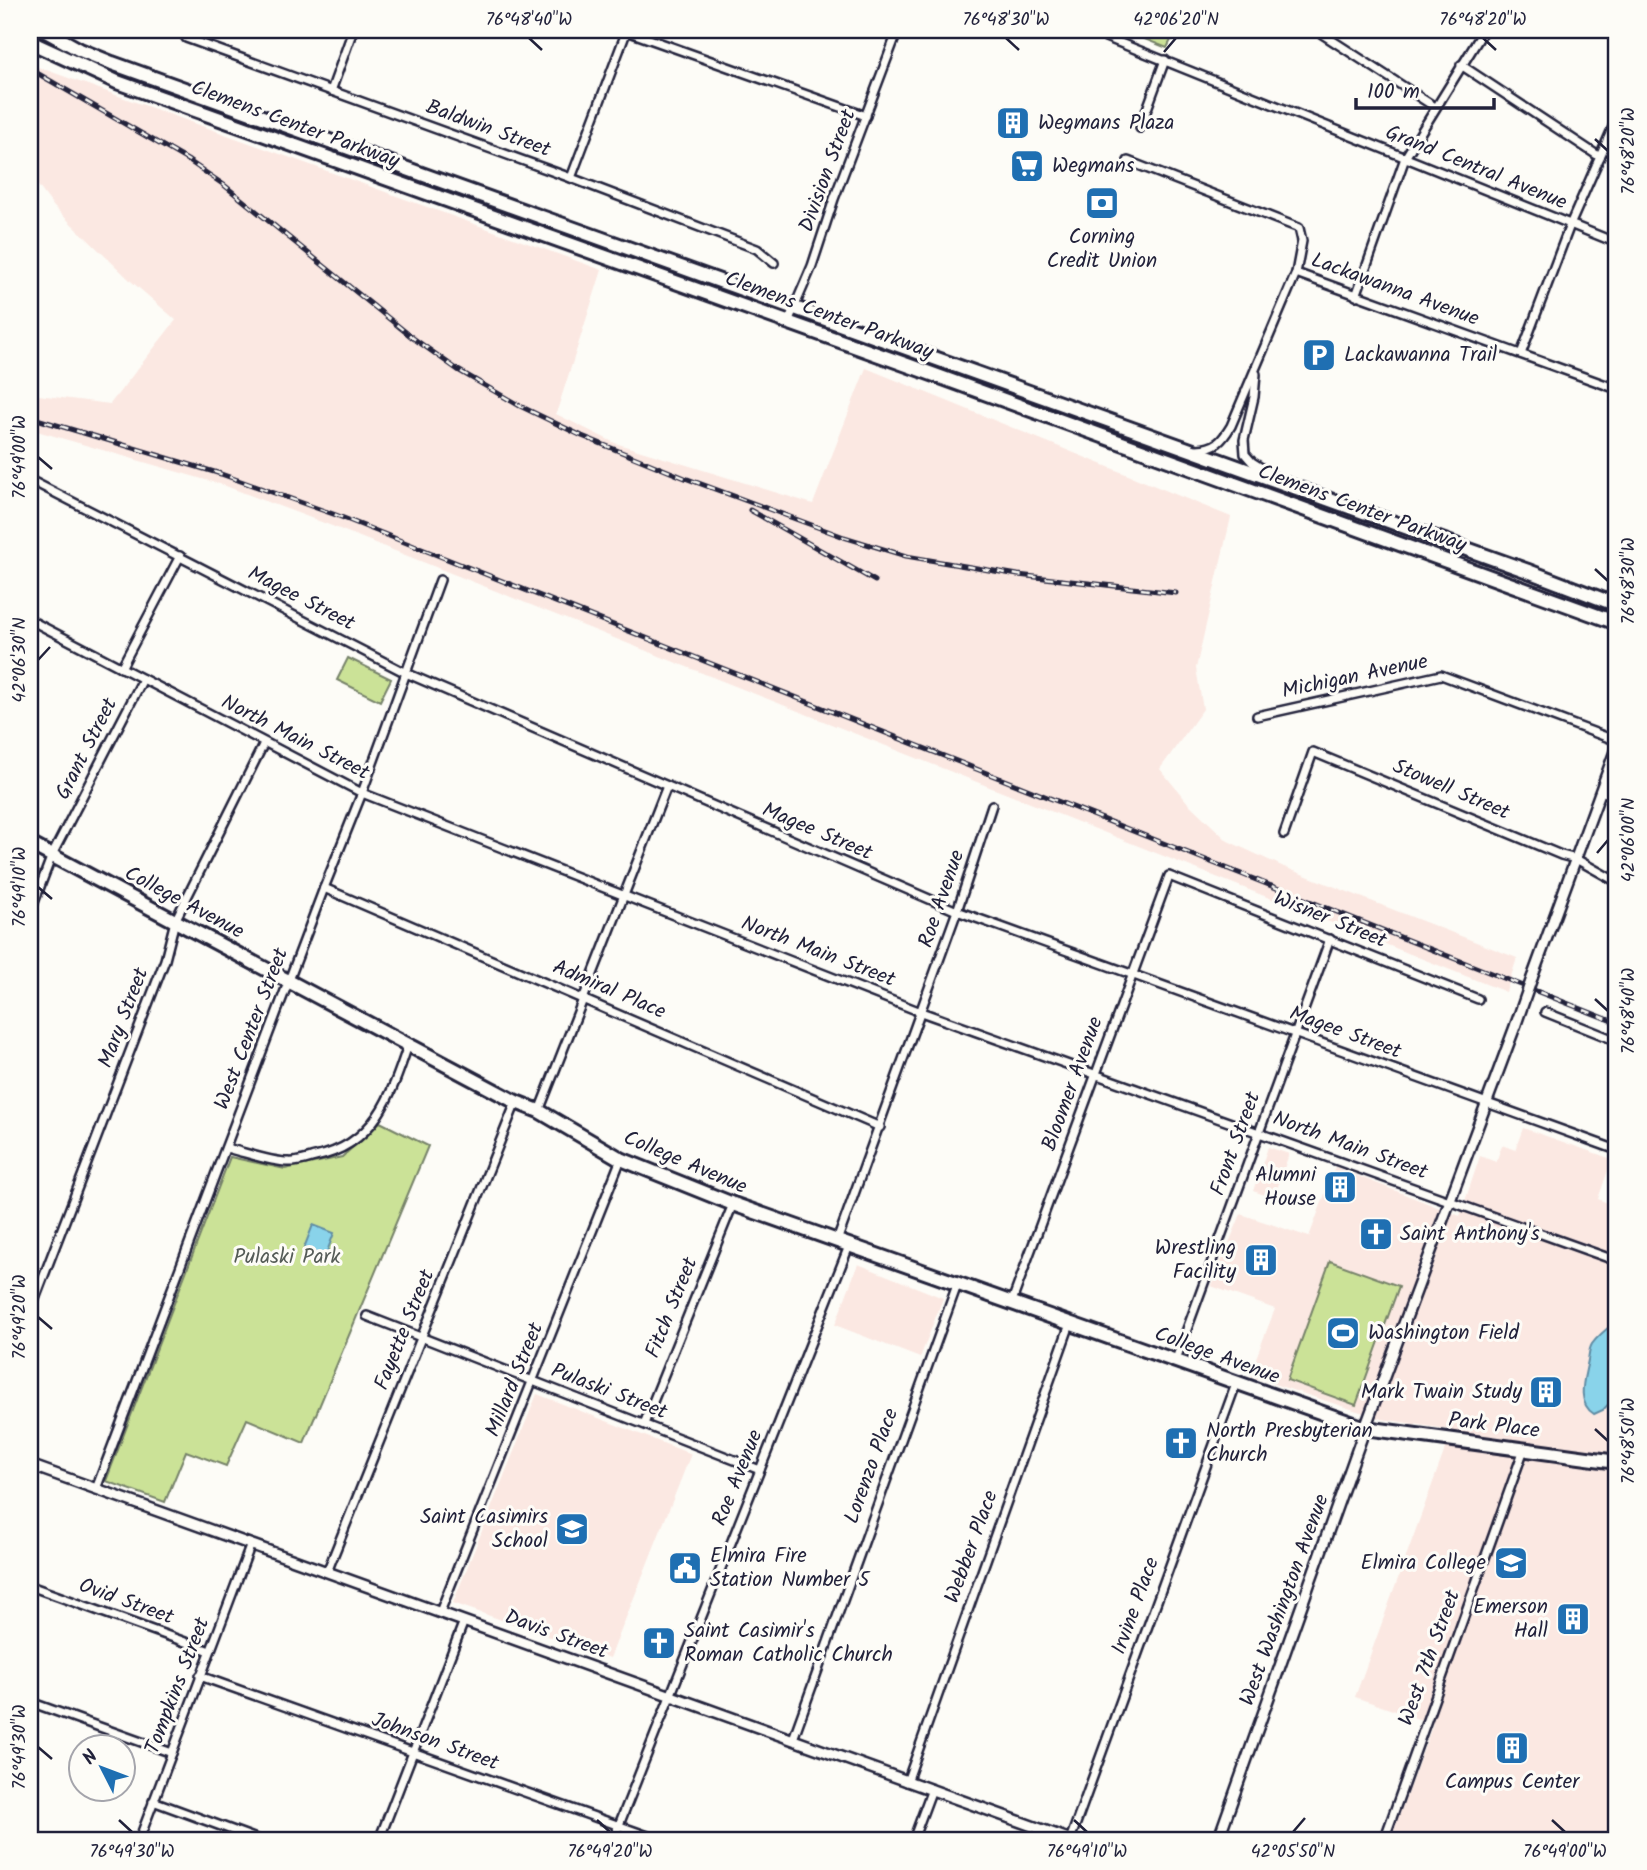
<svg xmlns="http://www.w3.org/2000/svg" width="1647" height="1870" font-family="Kalam,sans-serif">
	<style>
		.built { fill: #fbe8e2 }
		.green { fill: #cbe297; stroke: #768269; stroke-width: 2 }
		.water { fill: #89d3ea; stroke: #608ca4; stroke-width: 2 }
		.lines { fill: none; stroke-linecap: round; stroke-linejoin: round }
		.minor-casing { stroke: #22223b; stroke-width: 12 }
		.tertiary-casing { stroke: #22223b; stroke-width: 14 }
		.secondary-casing { stroke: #22223b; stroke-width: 16 }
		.primary-casing { stroke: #22223b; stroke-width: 18 }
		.minor { stroke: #fdfcf7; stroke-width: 7 }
		.tertiary { stroke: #fdfcf7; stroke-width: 9 }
		.secondary { stroke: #fdfcf7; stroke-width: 10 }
		.primary { stroke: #fdfcf7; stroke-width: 12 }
		.rail-casing { stroke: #22223b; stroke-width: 5 }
		.rail { stroke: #fdfcf7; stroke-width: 2.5; stroke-dasharray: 8; stroke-linecap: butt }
		.tertiary-bridge-casing { stroke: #22223b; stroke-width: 14; stroke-linecap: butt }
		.tertiary-bridge { stroke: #fdfcf7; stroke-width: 9 }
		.ticks { fill: none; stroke: #22223b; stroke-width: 2.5 }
		.labels { text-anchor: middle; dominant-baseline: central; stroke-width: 6; stroke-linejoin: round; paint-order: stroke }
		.poi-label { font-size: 21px; fill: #22223b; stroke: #fdfcf7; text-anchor: start }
		.street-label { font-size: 21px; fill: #22223b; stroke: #fdfcf7 }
		.park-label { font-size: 21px; fill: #555c57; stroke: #fdfcf7 }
		.neatline { fill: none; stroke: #22223b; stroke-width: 2.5 }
		.ticks-label { font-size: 18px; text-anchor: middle; fill: #22223b }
	</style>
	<rect width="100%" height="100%" fill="#fdfcf7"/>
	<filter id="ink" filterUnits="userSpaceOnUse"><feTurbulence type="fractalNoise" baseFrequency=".0143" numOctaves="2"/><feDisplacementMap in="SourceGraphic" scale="14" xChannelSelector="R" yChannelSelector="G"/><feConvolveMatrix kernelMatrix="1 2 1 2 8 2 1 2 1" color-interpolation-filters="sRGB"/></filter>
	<g filter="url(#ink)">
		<!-- built -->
		<g class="built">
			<polygon points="38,67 602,270 556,414 615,443 813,504 866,368 1231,517 1196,668 1203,709 1160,769 1188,803 1228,841 1284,867 1517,958 1506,992 332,526 223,485 30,429 30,394 110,404 176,320 132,282 54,207 30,175 30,68"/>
			<polygon points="1523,1128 1612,1159 1598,1199 1617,1207 1617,1840 1390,1840 1433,1724 1355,1697 1452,1430 1382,1419 1249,1376 1275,1309 1211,1286 1241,1214 1309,1237 1335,1167 1460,1216 1480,1156 1496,1162 1502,1145 1515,1150"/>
			<polygon points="1268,1147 1289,1154 1274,1198 1253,1191"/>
			<polygon points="858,1264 943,1298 920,1358 835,1325"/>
			<polygon points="537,1394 691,1454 610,1658 453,1603"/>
		</g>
		<!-- green -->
		<g class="green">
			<polygon points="1134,30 1176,30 1167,48 1132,34"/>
			<polygon points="348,658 391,679 380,701 337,680"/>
			<polygon points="380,1122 428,1146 304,1443 247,1419 226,1466 186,1451 165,1502 106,1481 230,1157 285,1169 342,1157"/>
			<polygon points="1330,1261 1399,1286 1356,1405 1287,1380"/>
		</g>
		<!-- water -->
		<g class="water">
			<polygon points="313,1225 334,1233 325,1257 304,1248"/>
			<path d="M1613,1324L1617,1328V1395L1603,1410L1594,1414C1575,1402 1585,1377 1588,1360C1589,1354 1589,1349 1592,1344C1598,1336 1605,1330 1613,1324Z"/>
		</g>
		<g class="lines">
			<!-- minor casing -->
			<g class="minor-casing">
				<g id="minor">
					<polyline points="188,30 186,38 571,178 757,249 774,263"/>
					<polyline points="624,30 866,116"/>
					<polyline points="1088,30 1617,243"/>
					<polyline points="1316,30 1435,107"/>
					<polyline points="1461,65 1600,157"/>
					<polyline points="331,91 353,30"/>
					<polyline points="1140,128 1165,60"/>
					<polyline points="1128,161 1299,228 1302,241 1296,273 1617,389"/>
					<polyline points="571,178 627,30"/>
					<polyline points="1356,296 1405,158 1484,30"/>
					<polyline points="788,322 812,266 834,199 898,30"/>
					<polyline points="1521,354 1570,225 1617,118"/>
					<polyline points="1256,374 1254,397 1244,440 1245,454 1252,462 1271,474"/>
					<path d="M1197,449C1216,448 1222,441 1231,426L1296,273"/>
					<polyline points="30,480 406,673 957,911 1617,1150"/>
					<polyline points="30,620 362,793 921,1012 1617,1261"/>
					<polyline points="121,668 180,556"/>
					<polyline points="1257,716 1441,675 1617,741"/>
					<polyline points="1601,791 1617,797"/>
					<polyline points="1284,834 1313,752 1561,855 1576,859 1617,882"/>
					<polyline points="324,888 880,1127"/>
					<polyline points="30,913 52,855 143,679"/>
					<polyline points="1545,1012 1617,1041"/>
					<polyline points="539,1111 667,786"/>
					<path d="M226,1148C244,1152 271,1162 288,1162C296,1163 307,1159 315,1157C374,1145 391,1097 408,1045"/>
					<polyline points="837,1241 957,911 992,805"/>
					<polyline points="1011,1304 1169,876 1478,999"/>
					<polyline points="30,1312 165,960 175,921 264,743"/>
					<polyline points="367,1316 760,1470"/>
					<polyline points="1175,1362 1330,939"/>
					<polyline points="644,1424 733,1204"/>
					<polyline points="96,1489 324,888 362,793 440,580"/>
					<polyline points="327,1572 516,1102"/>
					<polyline points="30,1586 210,1651"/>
					<polyline points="440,1612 621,1159"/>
					<polyline points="200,1676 659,1840"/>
					<polyline points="30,1702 172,1753"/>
					<polyline points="793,1739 957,1285"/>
					<polyline points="907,1782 1070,1324"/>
					<polyline points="153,1801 259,1840"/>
					<polyline points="139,1840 251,1544"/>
					<polyline points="379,1840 464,1621"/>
					<polyline points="613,1840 849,1246"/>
					<polyline points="913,1840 932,1789"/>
					<polyline points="1070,1840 1236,1384"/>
					<polyline points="1384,1840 1524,1449"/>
				</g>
			</g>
			<!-- tertiary casing -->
			<g class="tertiary-casing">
				<g id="tertiary">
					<polyline points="1532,978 1617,746"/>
					<polyline points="30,1465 1071,1840"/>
					<polyline points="1218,1840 1365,1428 1516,1024"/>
				</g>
			</g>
			<!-- secondary casing -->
			<g class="secondary-casing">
				<polyline id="secondary" points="1611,30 1617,34"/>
			</g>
			<!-- primary casing -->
			<g class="primary-casing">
				<g id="primary">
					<polyline points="44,30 80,50 112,63 1528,571 1617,605"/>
					<polyline points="30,42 117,82 910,366 1617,623"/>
					<polyline points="30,844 516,1102 539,1111 621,1159 733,1204 1365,1428 1617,1462"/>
				</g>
			</g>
			<!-- minor -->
			<use href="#minor" class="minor"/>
			<!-- tertiary -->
			<use href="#tertiary" class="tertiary"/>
			<!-- secondary -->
			<use href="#secondary" class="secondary"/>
			<!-- primary -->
			<use href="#primary" class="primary"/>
			<!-- rail casing -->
			<g class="rail-casing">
				<g id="rail">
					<polyline points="30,69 189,161 224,185 413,338 458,370 520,406 582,436 685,478 844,537 906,556 1018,575 1176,593"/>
					<polyline points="30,417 221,474 336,515 1617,1023"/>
					<polyline points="750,510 875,581"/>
				</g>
			</g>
			<!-- rail -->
			<use href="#rail" class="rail"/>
			<!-- tertiary-bridge casing -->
			<g class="tertiary-bridge-casing">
				<polyline id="tertiary-bridge" points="1516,1024 1532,978"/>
			</g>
			<!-- tertiary-bridge -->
			<use href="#tertiary-bridge" class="tertiary-bridge"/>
		</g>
	</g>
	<!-- ticks -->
	<path class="ticks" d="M529,38L542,50M1006,38L1019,50M1483,38L1496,50M1164,52L1176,38M1595,139L1608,151M38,457L52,469M1595,569L1608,581M38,660L50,647M1597,853L1608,840M38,887L52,899M1595,999L1608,1011M38,1317L52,1329M1595,1429L1608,1441M38,1747L52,1759M119,1820L132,1832M597,1820L610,1832M1074,1820L1087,1832M1552,1820L1565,1832M1293,1832L1305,1818"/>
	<!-- icons -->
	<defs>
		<g id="building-square" transform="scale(1.75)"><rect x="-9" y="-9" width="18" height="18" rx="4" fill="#1f6fb2" stroke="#fdfcf7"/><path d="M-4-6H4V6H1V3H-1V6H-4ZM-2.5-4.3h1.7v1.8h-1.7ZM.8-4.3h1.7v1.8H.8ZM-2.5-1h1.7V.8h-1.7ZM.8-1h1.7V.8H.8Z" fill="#fff"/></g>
		<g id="supermarket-square" transform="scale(1.75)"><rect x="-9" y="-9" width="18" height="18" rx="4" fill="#1f6fb2" stroke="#fdfcf7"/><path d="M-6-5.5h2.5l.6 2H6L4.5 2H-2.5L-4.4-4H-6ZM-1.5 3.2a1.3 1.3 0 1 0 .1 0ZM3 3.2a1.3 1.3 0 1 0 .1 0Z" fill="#fff"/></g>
		<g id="bank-square" transform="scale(1.75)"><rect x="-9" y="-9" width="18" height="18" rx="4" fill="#1f6fb2" stroke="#fdfcf7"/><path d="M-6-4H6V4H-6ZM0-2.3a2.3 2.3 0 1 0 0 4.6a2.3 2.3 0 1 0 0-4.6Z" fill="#fff"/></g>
		<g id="parking-square" transform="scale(1.75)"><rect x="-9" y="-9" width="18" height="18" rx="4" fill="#1f6fb2" stroke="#fdfcf7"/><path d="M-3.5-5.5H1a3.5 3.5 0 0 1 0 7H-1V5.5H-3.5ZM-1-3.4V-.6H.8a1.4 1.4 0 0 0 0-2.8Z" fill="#fff"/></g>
		<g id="church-square" transform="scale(1.75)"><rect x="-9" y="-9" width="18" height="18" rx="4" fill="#1f6fb2" stroke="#fdfcf7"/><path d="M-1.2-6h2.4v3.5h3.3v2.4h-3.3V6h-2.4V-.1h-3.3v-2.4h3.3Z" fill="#fff"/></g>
		<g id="stadium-square" transform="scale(1.75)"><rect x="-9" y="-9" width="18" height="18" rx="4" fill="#1f6fb2" stroke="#fdfcf7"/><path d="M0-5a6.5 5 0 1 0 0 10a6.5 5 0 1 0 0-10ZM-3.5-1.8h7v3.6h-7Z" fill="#fff"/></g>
		<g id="school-square" transform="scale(1.75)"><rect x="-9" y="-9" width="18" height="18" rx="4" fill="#1f6fb2" stroke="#fdfcf7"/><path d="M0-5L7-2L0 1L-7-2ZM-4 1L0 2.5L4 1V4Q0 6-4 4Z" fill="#fff"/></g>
		<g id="university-square" transform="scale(1.75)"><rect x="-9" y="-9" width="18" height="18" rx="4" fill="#1f6fb2" stroke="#fdfcf7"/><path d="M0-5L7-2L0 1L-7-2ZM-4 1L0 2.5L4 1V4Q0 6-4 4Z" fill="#fff"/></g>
		<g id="civic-square" transform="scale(1.75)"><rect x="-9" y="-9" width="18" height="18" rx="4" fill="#1f6fb2" stroke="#fdfcf7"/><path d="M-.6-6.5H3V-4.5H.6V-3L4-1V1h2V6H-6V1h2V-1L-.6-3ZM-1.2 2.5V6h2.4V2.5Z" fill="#fff"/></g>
	</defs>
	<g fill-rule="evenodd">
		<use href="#building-square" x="1013" y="123"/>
		<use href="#supermarket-square" x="1027" y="166"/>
		<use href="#bank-square" x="1102" y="203"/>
		<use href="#parking-square" x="1319" y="355"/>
		<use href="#building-square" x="1340" y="1187"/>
		<use href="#church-square" x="1376" y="1234"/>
		<use href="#building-square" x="1261" y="1260"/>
		<use href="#stadium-square" x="1343" y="1333"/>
		<use href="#building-square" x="1546" y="1392"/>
		<use href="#church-square" x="1181" y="1443"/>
		<use href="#school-square" x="572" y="1529"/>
		<use href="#university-square" x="1511" y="1563"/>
		<use href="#civic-square" x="685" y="1568"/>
		<use href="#building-square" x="1573" y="1619"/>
		<use href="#church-square" x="659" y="1643"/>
		<use href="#building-square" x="1512" y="1748"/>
	</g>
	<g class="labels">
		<!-- poi labels -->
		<g class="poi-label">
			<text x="1038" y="123">Wegmans Plaza</text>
			<text x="1052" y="166">Wegmans</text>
			<text x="1102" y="237" text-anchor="middle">Corning<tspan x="1102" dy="24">Credit Union</tspan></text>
			<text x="1344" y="355">Lackawanna Trail</text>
			<text x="1316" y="1175" text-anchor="end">Alumni<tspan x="1316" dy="24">House</tspan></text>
			<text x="1400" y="1234">Saint Anthony's</text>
			<text x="1236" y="1248" text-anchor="end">Wrestling<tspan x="1236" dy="24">Facility</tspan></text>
			<text x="1368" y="1333">Washington Field</text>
			<text x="1522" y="1392" text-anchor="end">Mark Twain Study</text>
			<text x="1206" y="1431">North Presbyterian<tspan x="1206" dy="24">Church</tspan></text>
			<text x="548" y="1517" text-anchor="end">Saint Casimirs<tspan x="548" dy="24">School</tspan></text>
			<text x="710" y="1556">Elmira Fire<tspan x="710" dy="24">Station Number 5</tspan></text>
			<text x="1486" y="1563" text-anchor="end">Elmira College</text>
			<text x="1548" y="1607" text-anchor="end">Emerson<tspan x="1548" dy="24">Hall</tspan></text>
			<text x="684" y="1631">Saint Casimir's<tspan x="684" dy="24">Roman Catholic Church</tspan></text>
			<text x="1512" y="1782" text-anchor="middle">Campus Center</text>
		</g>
		<!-- street labels -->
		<g class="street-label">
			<text transform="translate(295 125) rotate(20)">Clemens Center Parkway</text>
			<text transform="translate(488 129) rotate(20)">Baldwin Street</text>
			<text transform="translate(1476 168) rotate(22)">Grand Central Avenue</text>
			<text transform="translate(828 171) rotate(-70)">Division Street</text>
			<text transform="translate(1395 290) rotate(20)">Lackawanna Avenue</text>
			<text transform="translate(829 316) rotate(20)">Clemens Center Parkway</text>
			<text transform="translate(1362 509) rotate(20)">Clemens Center Parkway</text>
			<text transform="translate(301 599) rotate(27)">Magee Street</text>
			<text transform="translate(1355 677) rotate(-12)">Michigan Avenue</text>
			<text transform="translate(295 738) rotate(27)">North Main Street</text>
			<text transform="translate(87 749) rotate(-63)">Grant Street</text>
			<text transform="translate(1451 790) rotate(23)">Stowell Street</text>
			<text transform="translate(817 832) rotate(23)">Magee Street</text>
			<text transform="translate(942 899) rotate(-71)">Roe Avenue</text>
			<text transform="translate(184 903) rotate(28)">College Avenue</text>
			<text transform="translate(1330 920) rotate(22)">Wisner Street</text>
			<text transform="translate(818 952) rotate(21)">North Main Street</text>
			<text transform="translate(609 990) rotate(23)">Admiral Place</text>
			<text transform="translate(124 1018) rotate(-69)">Mary Street</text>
			<text transform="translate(252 1029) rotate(-69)">West Center Street</text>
			<text transform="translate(1345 1033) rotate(20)">Magee Street</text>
			<text transform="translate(1073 1084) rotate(-70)">Bloomer Avenue</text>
			<text transform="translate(1236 1144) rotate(-70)">Front Street</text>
			<text transform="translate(1350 1146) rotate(20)">North Main Street</text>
			<text transform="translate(685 1163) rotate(23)">College Avenue</text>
			<text transform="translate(672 1308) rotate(-68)">Fitch Street</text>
			<text transform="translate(405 1330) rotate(-68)">Fayette Street</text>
			<text transform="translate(1217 1356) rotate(20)">College Avenue</text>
			<text transform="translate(515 1380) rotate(-68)">Millard Street</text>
			<text transform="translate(609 1392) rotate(21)">Pulaski Street</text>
			<text transform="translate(1494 1426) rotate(7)">Park Place</text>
			<text transform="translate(872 1466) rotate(-70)">Lorenzo Place</text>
			<text transform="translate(738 1478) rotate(-68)">Roe Avenue</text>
			<text transform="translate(972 1547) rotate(-70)">Webber Place</text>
			<text transform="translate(1285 1600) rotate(-70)">West Washington Avenue</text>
			<text transform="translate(126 1602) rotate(20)">Ovid Street</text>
			<text transform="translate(1136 1606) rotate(-70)">Irvine Place</text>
			<text transform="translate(556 1635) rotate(20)">Davis Street</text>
			<text transform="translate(1430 1658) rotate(-70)">West 7th Street</text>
			<text transform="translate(178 1686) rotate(-69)">Tompkins Street</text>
			<text transform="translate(435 1742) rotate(20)">Johnson Street</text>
		</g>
		<!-- park labels -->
		<g class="park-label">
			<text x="287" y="1257">Pulaski Park</text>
		</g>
	</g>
	<!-- margin -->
	<rect width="1647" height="1870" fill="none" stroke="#fdfcf7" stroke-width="77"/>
	<!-- north arrow -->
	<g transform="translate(102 1768) rotate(312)"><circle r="33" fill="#fdfcf7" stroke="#a5a5ac" stroke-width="2"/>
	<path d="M0-5L12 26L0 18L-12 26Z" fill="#1f6fb2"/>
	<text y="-10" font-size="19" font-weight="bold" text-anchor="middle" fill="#22223b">N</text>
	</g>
	<!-- scale -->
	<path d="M1356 98v10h138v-10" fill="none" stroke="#22223b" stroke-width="3.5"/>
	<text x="1367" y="98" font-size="21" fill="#22223b" stroke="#fdfcf7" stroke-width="5" paint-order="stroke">100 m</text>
	<rect x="38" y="38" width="1570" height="1794" class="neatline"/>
	<g class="ticks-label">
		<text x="529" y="25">76°48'40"W</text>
		<text x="1006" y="25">76°48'30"W</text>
		<text x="1176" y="25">42°06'20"N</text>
		<text x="1483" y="25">76°48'20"W</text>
		<text transform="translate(1628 151) rotate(-90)" y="6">76°48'20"W</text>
		<text transform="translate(19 457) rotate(-90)" y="6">76°49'00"W</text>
		<text transform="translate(1628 581) rotate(-90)" y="6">76°48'30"W</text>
		<text transform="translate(19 660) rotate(-90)" y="6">42°06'30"N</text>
		<text transform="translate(1628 840) rotate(-90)" y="6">42°06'00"N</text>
		<text transform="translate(19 887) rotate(-90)" y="6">76°49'10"W</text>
		<text transform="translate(1628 1011) rotate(-90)" y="6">76°48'40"W</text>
		<text transform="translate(19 1317) rotate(-90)" y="6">76°49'20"W</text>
		<text transform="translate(1628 1441) rotate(-90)" y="6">76°48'50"W</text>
		<text transform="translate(19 1747) rotate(-90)" y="6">76°49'30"W</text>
		<text x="132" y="1857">76°49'30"W</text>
		<text x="610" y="1857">76°49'20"W</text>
		<text x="1087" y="1857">76°49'10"W</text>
		<text x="1293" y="1857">42°05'50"N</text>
		<text x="1565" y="1857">76°49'00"W</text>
	</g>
</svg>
